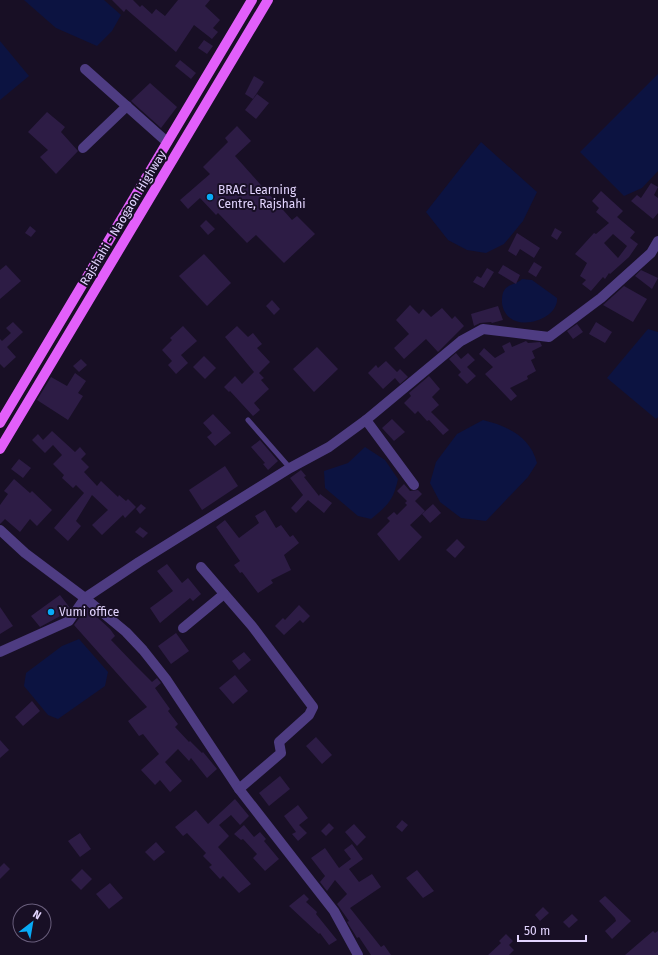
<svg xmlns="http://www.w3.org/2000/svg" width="658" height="955" font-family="'Fira Sans',sans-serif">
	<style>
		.water { fill: #0c1341 }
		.building { fill: #2d1c45; fill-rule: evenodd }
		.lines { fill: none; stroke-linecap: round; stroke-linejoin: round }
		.service { stroke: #4e3c82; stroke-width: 5 }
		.minor { stroke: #4e3c82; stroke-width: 10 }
		.primary { stroke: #e25ffa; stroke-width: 10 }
		.poi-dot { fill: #08aaf6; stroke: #180f25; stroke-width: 1.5 }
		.labels { text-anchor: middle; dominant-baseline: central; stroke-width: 4; stroke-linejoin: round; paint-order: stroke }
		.poi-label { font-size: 12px; fill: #e2d4fe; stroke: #180f25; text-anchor: start }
		.street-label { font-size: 12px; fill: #e2d4fe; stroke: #180f25 }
	</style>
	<rect width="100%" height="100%" fill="#180f25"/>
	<!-- water -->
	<g class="water">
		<polygon points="24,0 104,0 121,15 112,31 97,46 56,28"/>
		<polygon points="0,41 29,76 0,100"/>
		<polygon points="658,74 658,171 642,188 624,196 580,152"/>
		<polygon points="481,142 537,192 523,221 504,244 486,253 467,250 448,240 426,212"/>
		<path d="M522,279L532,280L557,298C559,322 506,336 502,303C502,297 502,292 506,288C510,284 517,284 522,279Z"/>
		<polygon points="648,329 658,332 658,417 656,419 607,378"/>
		<path d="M483,420C507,426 530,436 537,463L528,477L486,521L461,518L440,502L430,483L436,462L457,434Z"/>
		<path d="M365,447L385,460L398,479C393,501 388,505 371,519L358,516L325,488L324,471L348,463Z"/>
		<polygon points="79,639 108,672 105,686 58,719 48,715 24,686 26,673 62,646"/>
	</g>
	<!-- building -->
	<g class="building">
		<polygon points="112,0 133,0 140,7 142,5 152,14 156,9 165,16 178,0 210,0 205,6 220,20 213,28 218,32 212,39 194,25 176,52 126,9 124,12"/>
		<polygon points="204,40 213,46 207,54 198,48"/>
		<polygon points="180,60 196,73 191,79 175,66"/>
		<polygon points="254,76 264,82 253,99 245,94"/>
		<polygon points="150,83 177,107 161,128 131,101"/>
		<polygon points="257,94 269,103 256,119 245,110"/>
		<polygon points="47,112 65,127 61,132 78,151 56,174 40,157 48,150 28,132"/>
		<polygon points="237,126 251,141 235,156 292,220 297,216 315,234 284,263 256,235 247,243 218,213 216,215 200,198 188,209 180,200 210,174 203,167 228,142 225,138"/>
		<polygon points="651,183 658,187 654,195 658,198 658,213 653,219 631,201 637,195 641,198"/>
		<path d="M601,191L623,211L617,217L635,232L630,238L638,244L629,257L610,274L609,273L605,279L603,277L591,291L582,284L586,280L580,276L587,263L575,254L594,233L596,234L609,223L596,212L599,208L592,201ZM613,234L627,246L618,258L604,243Z"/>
		<polygon points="206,220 215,229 208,235 200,226"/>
		<polygon points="30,226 36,231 31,237 25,233"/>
		<polygon points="555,228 562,232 557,240 551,236"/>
		<polygon points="517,233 540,248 534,258 520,249 516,256 508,251"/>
		<polygon points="204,254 231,283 207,306 179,276"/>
		<polygon points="534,262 542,267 536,277 528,272"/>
		<polygon points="6,265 21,281 0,299 0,270"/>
		<polygon points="503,265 520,275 516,284 498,273"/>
		<polygon points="487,268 494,272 484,288 473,282 477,276 481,278"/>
		<polygon points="641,270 658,278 652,289 635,276"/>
		<polygon points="624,286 647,299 633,322 603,305"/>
		<polygon points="272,300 280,309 274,315 266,306"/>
		<polygon points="410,305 419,314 423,309 431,317 442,308 452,319 455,316 464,326 438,352 426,339 404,359 394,348 409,334 396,320"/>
		<polygon points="498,306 503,320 492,323 491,322 480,323 474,326 471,314"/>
		<polygon points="13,322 23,332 7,347 16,357 4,368 0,364 0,339 2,341 11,333 6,328"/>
		<polygon points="596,322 612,332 605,343 589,334"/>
		<polygon points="577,324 583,332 573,339 567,331"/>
		<polygon points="183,326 197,341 181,355 188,363 176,374 168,365 172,361 162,350 172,340 170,338"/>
		<polygon points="237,326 248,337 253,333 262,344 257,348 270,362 259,373 264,378 261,380 269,389 254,403 260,410 253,416 230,391 229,392 224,387 235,376 242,384 254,372 225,337"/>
		<polygon points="526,341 528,343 540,342 542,346 532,351 535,358 531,360 536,371 527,376 528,379 510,388 517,396 511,401 485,374 493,367 479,354 484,348 495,358 505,352 502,346 510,342 512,347"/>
		<polygon points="317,347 338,369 314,392 293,369"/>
		<polygon points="456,353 461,359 468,353 475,360 467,367 476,376 467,384 458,375 461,372 449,359"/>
		<polygon points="204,356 216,368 205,379 193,367"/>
		<polygon points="81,359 87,365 79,372 73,366"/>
		<polygon points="386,361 397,372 400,369 408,377 400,384 395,378 383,389 368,373 376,365 378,368"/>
		<polygon points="75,373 86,381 78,393 83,396 68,420 37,400 51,377 67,386"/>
		<polygon points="429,376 440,389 432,397 439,405 431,412 449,430 443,435 429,420 427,421 418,411 415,414 404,403 411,396 409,393"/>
		<polygon points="213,414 231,433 215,446 207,437 212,433 203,423"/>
		<polygon points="392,419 405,432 394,441 382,428"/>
		<polygon points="52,431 75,452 80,447 86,454 81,459 89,467 84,472 97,486 101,481 118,497 119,495 126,501 128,499 136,507 125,518 123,515 102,535 92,525 108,510 92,495 76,521 81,526 68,541 54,528 84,493 76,485 73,488 62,478 64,475 53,464 62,455 53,445 45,453 32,440 38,434 43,440"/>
		<polygon points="260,440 278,461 268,470 263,464 265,463 251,447"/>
		<polygon points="19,459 31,468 23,478 11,469"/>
		<polygon points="225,466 238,486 202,510 189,490"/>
		<polygon points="301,470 306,476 304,477 319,496 320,494 332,503 324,513 308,500 296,513 291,508 303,495 290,478"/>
		<polygon points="14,479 30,493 32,491 52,510 37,526 30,519 20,532 5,519 0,524 0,505 8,494 4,491"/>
		<polygon points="404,484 410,491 418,490 422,494 415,501 425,511 410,525 422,537 399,561 377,534 390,521 387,518 394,512 397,515 407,505 405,503 407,501 397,491"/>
		<polygon points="141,504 146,508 140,514 136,509"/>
		<polygon points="433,504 441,513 430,523 422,514"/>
		<polygon points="265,510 276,528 281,525 290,537 293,535 299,543 284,555 291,570 271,580 273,583 258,593 242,572 240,573 234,565 240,561 216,527 225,520 239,538 259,523 255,516"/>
		<polygon points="140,527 148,533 143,538 135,532"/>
		<polygon points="457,539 465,547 455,558 446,550"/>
		<polygon points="167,564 182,583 188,578 201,594 193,601 190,598 160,623 150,608 173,591 157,571"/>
		<polygon points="60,595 70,608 65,616 64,614 40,627 31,616"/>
		<polygon points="299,605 310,616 303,623 300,620 284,635 275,626 283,618 285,620"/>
		<polygon points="0,607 13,626 0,634"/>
		<polygon points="87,608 110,629 115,636 111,640 135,665 152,682 157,678 161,683 155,688 170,709 168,711 178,724 175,727 189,742 190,741 202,753 203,752 217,769 207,778 191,758 189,761 178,749 165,762 182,781 170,792 160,780 155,785 141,770 159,754 143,734 139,736 128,721 147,707 74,625"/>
		<polygon points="176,633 189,651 171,664 158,646"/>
		<polygon points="244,652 251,660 239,670 232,661"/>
		<polygon points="235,675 248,691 233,704 219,688"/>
		<polygon points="32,701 40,711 23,726 15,717"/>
		<polygon points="316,737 332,755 322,764 306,746"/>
		<polygon points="0,740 9,750 0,758"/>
		<polygon points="280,776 290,789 269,806 259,793"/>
		<polygon points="235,799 249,816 240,825 231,815 219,825 229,836 218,847 251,884 239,893 223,876 220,879 209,867 212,865 203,856 206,853 187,833 183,836 175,827 196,810 208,824"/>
		<polygon points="298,805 308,818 299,825 307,833 298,841 292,834 296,832 284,816"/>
		<polygon points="402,820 408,825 402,832 396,827"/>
		<polygon points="329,823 334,828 326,836 321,831"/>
		<polygon points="354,824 366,837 357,846 345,832"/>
		<polygon points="244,825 254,837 260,832 266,839 264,841 279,859 265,871 253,858 257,854 243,839 241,840 234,834"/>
		<polygon points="80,833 91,849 80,857 68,841"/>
		<polygon points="156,842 165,852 154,861 145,852"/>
		<polygon points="352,844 363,859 349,869 359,882 372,874 381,887 350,908 381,947 384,945 391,955 371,955 359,937 357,938 354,933 347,922 349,921 337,904 347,894 335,880 327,891 320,882 325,876 311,858 325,848 339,868 351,859 344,850"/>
		<polygon points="4,863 10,869 0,879 0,867"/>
		<polygon points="82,869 92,879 81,890 71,880"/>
		<polygon points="417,870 434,891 423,898 406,878"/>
		<polygon points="110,883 123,898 109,909 96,894"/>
		<polygon points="304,894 309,899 306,902 317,912 316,914 337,940 329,945 320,933 319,934 289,906"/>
		<polygon points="605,896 631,921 612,939 605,931 616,921 615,918 599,901"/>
		<polygon points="543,907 549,913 540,921 535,915"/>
		<polygon points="572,914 578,920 569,928 563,922"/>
		<polygon points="653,931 655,933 658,931 658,955 625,955"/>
		<polygon points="506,934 513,941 509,945 514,950 509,955 488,955 501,943 499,941"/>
	</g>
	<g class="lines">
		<!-- service -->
		<polyline class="service" points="248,420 290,468"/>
		<!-- minor -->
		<g class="minor">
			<polyline points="85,69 167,142"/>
			<polyline points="83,148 127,106"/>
			<polyline points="366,420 414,485"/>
			<polyline points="0,530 25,553 85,598 126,632 143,650 166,679 239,789 334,911 358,955"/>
			<polyline points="201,567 252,626 313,707 309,715 279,742 281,753 239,789"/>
			<polyline points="183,628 224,594"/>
			<polyline points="0,652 69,621 85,598 139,562 290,468 329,447 366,420 461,341 483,329 549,337 601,298 651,253 658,241"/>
		</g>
		<!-- primary -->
		<g class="primary">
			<polyline points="0,423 252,0"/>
			<polyline points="0,449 268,0"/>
		</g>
	</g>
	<!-- markers -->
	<g class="poi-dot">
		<circle cx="210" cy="197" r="4"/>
		<circle cx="51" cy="612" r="4"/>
	</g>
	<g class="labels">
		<!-- poi labels -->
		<g class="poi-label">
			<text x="218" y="190">BRAC Learning<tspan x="218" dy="14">Centre, Rajshahi</tspan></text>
			<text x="59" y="612">Vumi office</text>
		</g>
		<!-- street labels -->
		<g class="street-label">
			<text transform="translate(123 218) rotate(-59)">Rajshahi - Naogaon Highway</text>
		</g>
	</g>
	<!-- north arrow -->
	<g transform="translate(32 923) rotate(31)"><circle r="19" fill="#180f25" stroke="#695e7c"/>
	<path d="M0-3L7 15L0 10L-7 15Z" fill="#08aaf6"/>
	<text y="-6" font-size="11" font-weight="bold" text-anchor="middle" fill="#e2d4fe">N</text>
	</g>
	<!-- scale -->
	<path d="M518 935v6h68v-6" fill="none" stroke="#e2d4fe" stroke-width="2"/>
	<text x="524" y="935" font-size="12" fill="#e2d4fe" stroke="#180f25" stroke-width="3" paint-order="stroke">50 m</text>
</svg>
